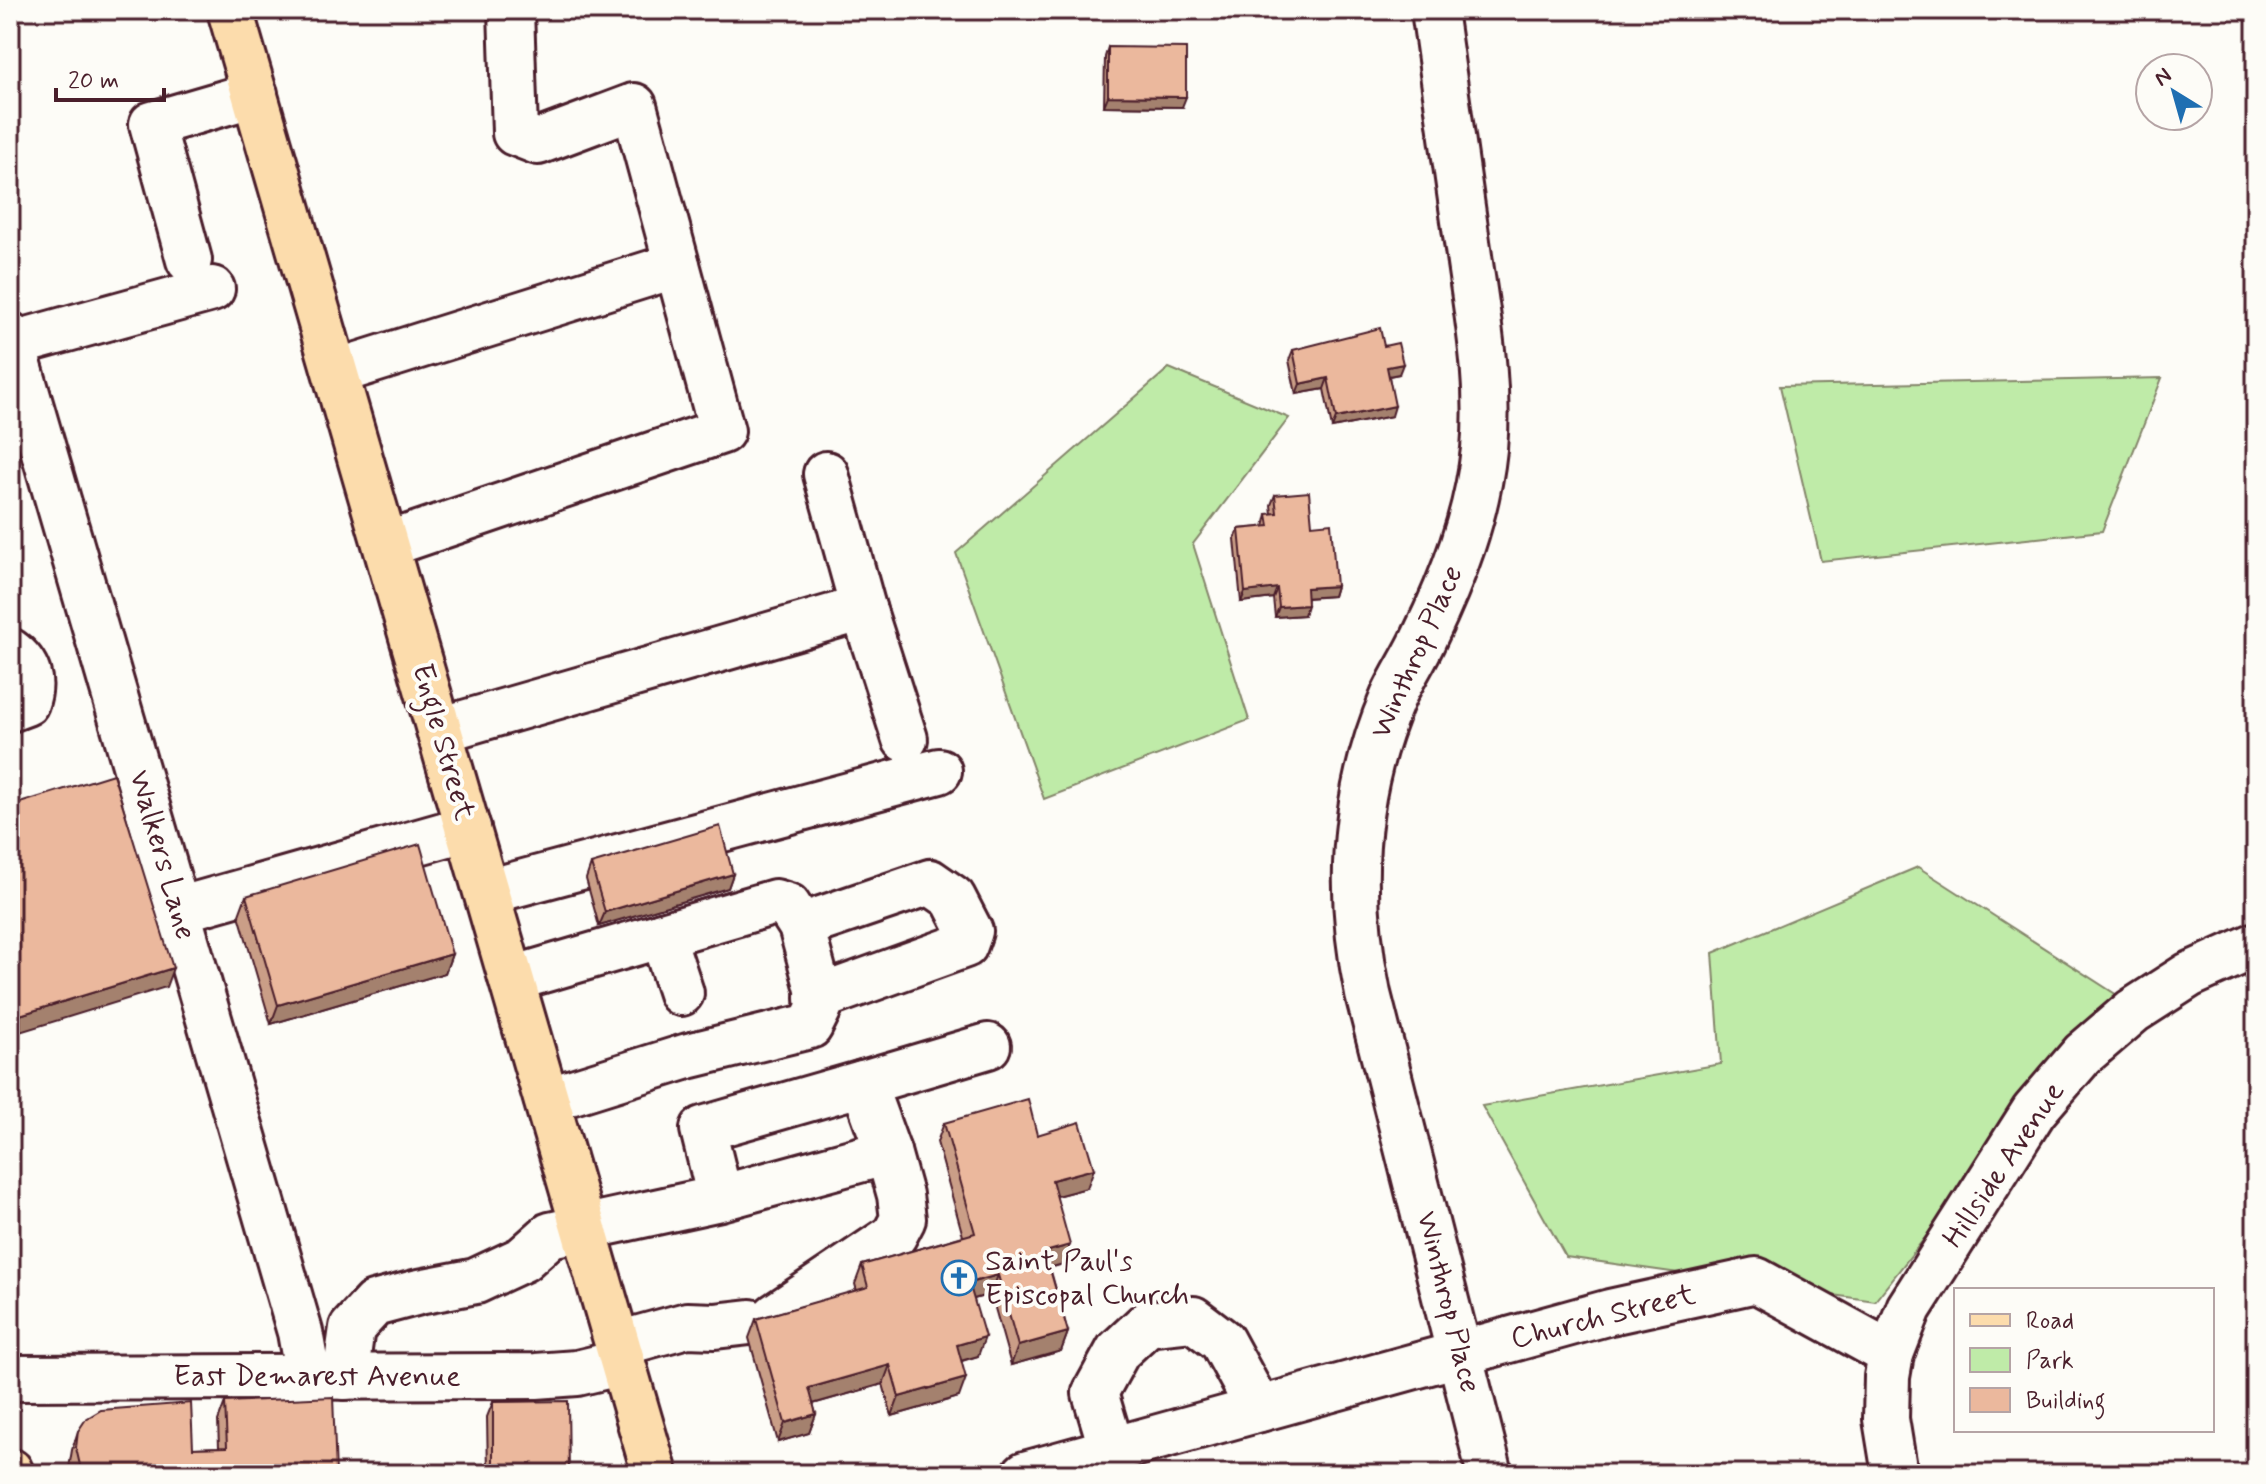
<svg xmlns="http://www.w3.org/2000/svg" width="2266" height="1484" font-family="Mynerve,sans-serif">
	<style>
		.green { fill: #bfeba8; stroke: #84856a; stroke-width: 2 }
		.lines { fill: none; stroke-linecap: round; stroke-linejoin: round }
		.minor-casing { stroke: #4a1f2b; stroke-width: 50 }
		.major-casing { stroke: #4a1f2b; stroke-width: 50 }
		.minor { stroke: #fdfcf7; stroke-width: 44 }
		.major { stroke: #fcdcac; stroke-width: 44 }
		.wall { fill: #ca9e87; stroke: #4a1f2b; stroke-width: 2 }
		.shaded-wall { fill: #a4816e; stroke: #4a1f2b; stroke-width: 2 }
		.building { fill: #ebb89d; stroke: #4a1f2b; stroke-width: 2 }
		.labels { text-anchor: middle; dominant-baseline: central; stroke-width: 8; stroke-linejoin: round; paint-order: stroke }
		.street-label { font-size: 30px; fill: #4a1f2b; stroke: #fdfcf7 }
		.poi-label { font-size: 30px; fill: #4a1f2b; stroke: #fdfcf7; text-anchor: start }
	</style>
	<rect width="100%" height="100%" fill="#fdfcf7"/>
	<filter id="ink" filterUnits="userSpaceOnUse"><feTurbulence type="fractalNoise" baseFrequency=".0125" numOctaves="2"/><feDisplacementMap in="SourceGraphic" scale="16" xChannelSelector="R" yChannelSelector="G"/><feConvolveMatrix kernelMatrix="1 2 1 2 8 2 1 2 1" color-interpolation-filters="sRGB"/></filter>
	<g filter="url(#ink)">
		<!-- green -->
		<g class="green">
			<polygon points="1169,368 1289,418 1193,544 1249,720 1044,799 956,553"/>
			<polygon points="2162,378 2102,531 1821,561 1780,386"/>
			<polygon points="1918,867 2117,995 1875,1301 1566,1257 1482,1106 1721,1064 1713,953"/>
		</g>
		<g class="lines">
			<!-- minor casing -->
			<g class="minor-casing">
				<g id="minor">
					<path d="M1434,10C1446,92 1457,174 1469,256C1478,320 1490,383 1484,449C1477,516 1453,578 1424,638C1415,658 1402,677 1393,697C1352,792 1347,893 1368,994L1490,1474"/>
					<polyline points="189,260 152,124 255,94"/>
					<polyline points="10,335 300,1332 308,1377"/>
					<polyline points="13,344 212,289"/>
					<polyline points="336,372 677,265"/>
					<polyline points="386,545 722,431 634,106 538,142 515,133 511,10"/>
					<polyline points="863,608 905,739"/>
					<path d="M10,651C28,664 34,681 26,703L10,709"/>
					<polyline points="440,730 863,608 826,474"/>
					<polyline points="487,892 939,771"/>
					<polyline points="178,910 468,828"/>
					<polyline points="801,926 930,882 953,898 970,931 965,945 818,998"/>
					<polyline points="662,935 681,993"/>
					<polyline points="512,979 775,902 788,906 801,926 818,989 819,1008 810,1026 688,1056 547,1100"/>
					<polyline points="863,1083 988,1046"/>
					<polyline points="775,1316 894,1236 903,1219 900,1195 888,1152"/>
					<polyline points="618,1344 687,1325 715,1326 750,1322"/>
					<polyline points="345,1377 352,1328 374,1304 419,1292 476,1281 523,1259 550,1235 720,1198 888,1152 863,1083 703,1129 720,1198"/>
					<polyline points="10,1378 536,1376 577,1373 623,1362"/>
					<polyline points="1112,1450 1095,1393 1118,1351 1147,1324 1193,1319 1222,1341 1259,1409"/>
					<polyline points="1025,1474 1610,1312 1756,1280 1891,1354"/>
					<polyline points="1895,1474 1886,1419 1887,1377 1891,1354 1909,1308 2034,1111 2083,1054 2133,1011 2189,975 2256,945"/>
				</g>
			</g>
			<!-- major casing -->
			<g class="major-casing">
				<g id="major">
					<polyline points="230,10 655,1474"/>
					<polyline points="10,1471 11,1474"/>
				</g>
			</g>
			<!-- minor -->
			<use href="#minor" class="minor"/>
			<!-- major -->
			<use href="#major" class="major"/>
		</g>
		<!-- wall -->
		<g class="wall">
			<polygon points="1108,47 1182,107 1104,106 1105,57"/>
			<polygon points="1384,346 1399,374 1389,376 1392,416 1332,428 1324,389 1296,394 1289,360 1293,350"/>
			<polygon points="1275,495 1312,525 1336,586 1333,596 1307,598 1304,615 1275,617 1273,598 1241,602 1235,539 1239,529 1264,527 1267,514 1272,514 1271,505"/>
			<polygon points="591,864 733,874 728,888 599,926 586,879"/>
			<polygon points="246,896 452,954 445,973 271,1024 239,915"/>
			<polygon points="944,1123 1037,1135 1087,1188 1056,1196 1063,1264 1050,1268 1068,1332 1061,1351 1011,1365 991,1294 974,1299 978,1356 962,1361 959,1397 892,1416 883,1384 813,1404 816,1414 809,1433 778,1442 749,1338 756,1319 857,1291 855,1284 862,1265 963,1236 937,1142"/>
			<polygon points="225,1402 336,1474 70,1474 69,1468 72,1450 78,1431 193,1448 219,1447 218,1421"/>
			<polygon points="493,1402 569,1474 488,1474 487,1417"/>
		</g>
		<!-- shaded-wall -->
		<g class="shaded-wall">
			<polygon points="1108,96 1186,97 1182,107 1104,106"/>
			<polygon points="1403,364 1399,374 1383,377 1387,367"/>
			<polygon points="1328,378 1324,389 1296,394 1300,384"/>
			<polygon points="1395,406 1392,416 1332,428 1336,418"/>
			<polygon points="1336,586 1333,596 1303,598 1306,588"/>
			<polygon points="1277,588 1273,598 1241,602 1245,592"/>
			<polygon points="1307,605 1304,615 1275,617 1279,607"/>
			<polygon points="733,874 728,888 599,926 605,912"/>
			<polygon points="452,954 445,973 271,1024 278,1005"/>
			<polygon points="173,968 166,987 10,1035 10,1018"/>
			<polygon points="1094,1169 1087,1188 1045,1199 1052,1180"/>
			<polygon points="1070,1245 1063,1264 1038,1271 1045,1252"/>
			<polygon points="998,1275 991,1294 963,1302 969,1283"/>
			<polygon points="1068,1332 1061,1351 1011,1365 1018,1346"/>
			<polygon points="985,1337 978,1356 950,1364 957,1345"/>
			<polygon points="890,1365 883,1384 802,1407 809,1388"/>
			<polygon points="966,1378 959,1397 892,1416 899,1397"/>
			<polygon points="816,1414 809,1433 778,1442 785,1423"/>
		</g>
		<!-- building -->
		<g class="building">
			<polygon points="1108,47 1186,48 1186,97 1108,96"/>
			<polygon points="1380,328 1384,346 1398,343 1403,364 1387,367 1395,406 1336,418 1328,378 1300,384 1293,350"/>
			<polygon points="1309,492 1312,525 1331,523 1336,586 1306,588 1307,605 1279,607 1277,588 1245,592 1239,529 1269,526 1267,514 1277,513 1275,495"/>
			<polygon points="113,774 173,968 10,1018 10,806"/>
			<polygon points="720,826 733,874 605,912 591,864"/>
			<polygon points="420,844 452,954 278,1005 246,896"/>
			<polygon points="1028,1099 1037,1135 1080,1122 1094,1169 1052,1180 1070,1245 1045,1252 1068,1332 1018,1346 998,1275 969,1283 985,1337 957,1345 966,1378 899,1397 890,1365 809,1388 816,1414 785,1423 756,1319 868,1287 862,1265 975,1233 944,1123"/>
			<polygon points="333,1397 336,1474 82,1474 76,1448 78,1431 86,1419 101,1410 191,1403 193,1448 227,1447 225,1402"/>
			<polygon points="568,1401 569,1474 493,1474 493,1402"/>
		</g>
	</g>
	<!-- icons -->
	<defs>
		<g id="church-ring" transform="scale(1.8)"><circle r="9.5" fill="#fdfcf7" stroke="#1f6fb2" stroke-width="1.5"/><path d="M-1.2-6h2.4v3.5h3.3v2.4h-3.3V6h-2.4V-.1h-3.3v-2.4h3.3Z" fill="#1f6fb2"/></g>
	</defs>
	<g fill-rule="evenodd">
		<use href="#church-ring" x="959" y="1278"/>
	</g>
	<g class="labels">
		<!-- street labels -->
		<g class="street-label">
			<text transform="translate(1417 652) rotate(-66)">Winthrop Place</text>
			<text transform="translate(443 742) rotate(74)">Engle Street</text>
			<text transform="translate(162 855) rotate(74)">Walkers Lane</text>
			<text transform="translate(2004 1165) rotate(-56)">Hillside Avenue</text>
			<text transform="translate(1448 1302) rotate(76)">Winthrop Place</text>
			<text transform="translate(1603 1317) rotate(-14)">Church Street</text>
			<text x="317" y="1376">East Demarest Avenue</text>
		</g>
		<!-- poi labels -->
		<g class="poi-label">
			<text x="985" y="1261">Saint Paul's<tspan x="985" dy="34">Episcopal Church</tspan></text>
		</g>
	</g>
	<!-- margin -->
	<rect width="2266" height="1484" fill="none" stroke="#fdfcf7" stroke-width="40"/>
	<rect x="20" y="20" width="2226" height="1444" fill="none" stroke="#4a1f2b" stroke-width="3" filter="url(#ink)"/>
	<!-- legend -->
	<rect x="1954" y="1288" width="260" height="144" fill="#fdfcf7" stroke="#b5a4a5" stroke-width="2"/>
	<rect x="1970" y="1314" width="40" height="12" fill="#fcdcac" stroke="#b5a4a5" stroke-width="2"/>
	<text x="2026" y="1328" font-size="24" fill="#4a1f2b">Road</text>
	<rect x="1970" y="1348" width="40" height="24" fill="#bfeba8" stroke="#b5a4a5" stroke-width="2"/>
	<text x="2026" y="1368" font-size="24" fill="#4a1f2b">Park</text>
	<rect x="1970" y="1388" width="40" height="24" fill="#ebb89d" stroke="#b5a4a5" stroke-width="2"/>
	<text x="2026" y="1408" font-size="24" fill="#4a1f2b">Building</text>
	<!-- north arrow -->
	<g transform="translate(2174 92) rotate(323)"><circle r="38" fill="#fdfcf7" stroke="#b5a4a5" stroke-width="2"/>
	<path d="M0-6L14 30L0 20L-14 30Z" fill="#1f6fb2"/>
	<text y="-12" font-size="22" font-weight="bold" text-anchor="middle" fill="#4a1f2b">N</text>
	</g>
	<!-- scale -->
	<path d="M56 88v12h108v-12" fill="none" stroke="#4a1f2b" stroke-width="4"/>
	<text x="68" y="88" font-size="24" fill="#4a1f2b" stroke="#fdfcf7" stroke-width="6" paint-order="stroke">20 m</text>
</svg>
